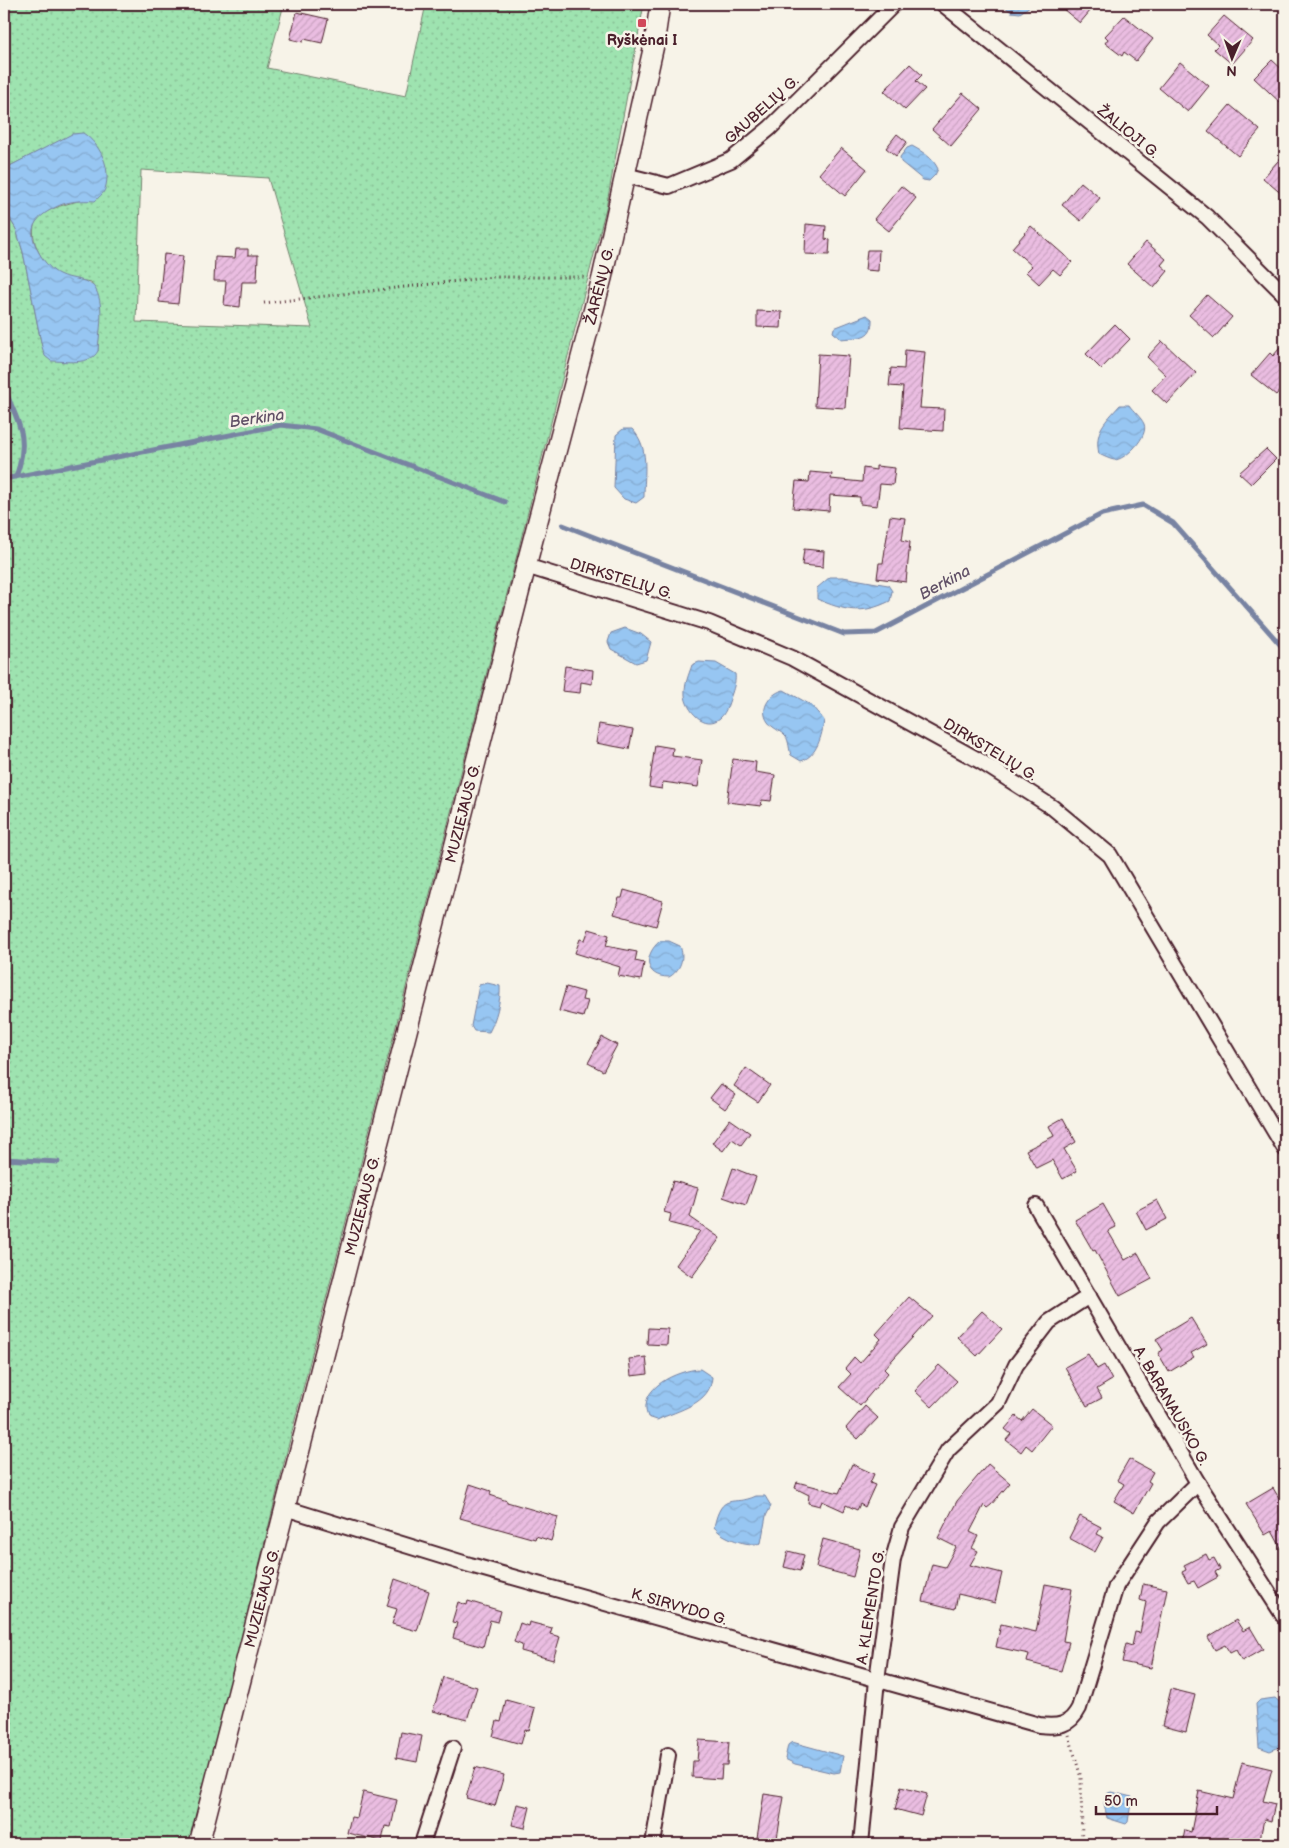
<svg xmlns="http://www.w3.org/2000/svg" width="1289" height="1848" font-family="'Balsamiq Sans',sans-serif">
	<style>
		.grass { fill: url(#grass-dots); stroke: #74816e; fill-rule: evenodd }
		.water { fill: url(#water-waves); stroke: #7883a2 }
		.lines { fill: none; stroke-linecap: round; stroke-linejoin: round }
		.stream { stroke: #7883a2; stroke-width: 5 }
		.building { fill: url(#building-hatch); stroke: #4a1f2b }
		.minor-casing { stroke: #4a1f2b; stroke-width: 18 }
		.secondary-casing { stroke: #4a1f2b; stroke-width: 22 }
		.path { stroke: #4a1f2b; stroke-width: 3; stroke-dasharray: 1 4; stroke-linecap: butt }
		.minor { stroke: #f7f3e8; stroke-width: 14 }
		.secondary { stroke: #f7f3e8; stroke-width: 19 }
		.poi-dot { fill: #d1495b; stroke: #f7f3e8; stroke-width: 2 }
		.labels { text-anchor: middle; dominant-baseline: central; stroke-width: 5; stroke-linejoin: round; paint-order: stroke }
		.poi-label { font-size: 15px; font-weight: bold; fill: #4a1f2b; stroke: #f7f3e8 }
		.street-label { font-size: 15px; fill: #4a1f2b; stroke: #f7f3e8 }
		.water-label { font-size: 16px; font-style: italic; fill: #615167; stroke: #f7f3e8 }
	</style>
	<defs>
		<pattern id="grass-dots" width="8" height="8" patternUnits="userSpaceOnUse" patternTransform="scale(1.25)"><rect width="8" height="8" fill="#9ee3b0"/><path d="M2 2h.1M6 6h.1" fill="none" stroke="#8ac298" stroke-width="1.8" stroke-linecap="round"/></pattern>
		<pattern id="water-waves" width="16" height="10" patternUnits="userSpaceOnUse" patternTransform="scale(1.25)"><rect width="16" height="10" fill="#97c6f2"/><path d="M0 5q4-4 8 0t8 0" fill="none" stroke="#84aad0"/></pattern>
		<pattern id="building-hatch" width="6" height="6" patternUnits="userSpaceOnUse" patternTransform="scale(1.25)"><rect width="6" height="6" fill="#eabde1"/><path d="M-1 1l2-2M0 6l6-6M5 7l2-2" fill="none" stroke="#caa2c1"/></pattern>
	</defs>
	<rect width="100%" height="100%" fill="#f7f3e8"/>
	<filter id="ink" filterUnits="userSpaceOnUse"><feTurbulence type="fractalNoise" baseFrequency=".02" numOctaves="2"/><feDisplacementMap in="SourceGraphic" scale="10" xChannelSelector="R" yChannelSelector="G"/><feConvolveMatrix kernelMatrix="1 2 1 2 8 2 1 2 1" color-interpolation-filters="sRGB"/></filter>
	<g filter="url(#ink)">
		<!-- grass -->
		<path class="grass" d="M4,4H284L267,68L406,96L426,4H644L606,208L288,1447L191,1844H4V209L16,229L23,252L42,347L98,351C99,324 104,307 91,282C79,280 67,279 57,274C42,265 24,232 39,217C51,207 67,204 82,200L73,134L4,169ZM141,170L268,178L312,328L136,322Z"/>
		<!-- water -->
		<g class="water">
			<polygon points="1002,4 1033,4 1020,13 1011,12"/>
			<path d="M83,133C100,144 112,168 105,189C104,193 98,198 95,201C82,200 66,201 54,208C46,212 35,219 33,229C30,243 46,268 59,274C70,280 91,278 96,290C105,307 99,332 98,351C90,366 65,361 51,361L45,356L42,347L23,252L16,229L4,209V169L72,134Z"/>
			<path d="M912,146C923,152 933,158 938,169L935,175L929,181L923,180L901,162L900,157L907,148Z"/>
			<path d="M867,315L872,319C873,340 857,337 841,339L833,332L834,328Z"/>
			<path d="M1120,405H1129C1133,411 1141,417 1144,424C1149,436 1126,460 1114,460C1109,459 1103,456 1099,454C1094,430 1105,422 1120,405Z"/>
			<path d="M623,429H632C650,447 644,474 644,497L636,503L624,499L614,488L616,435Z"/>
			<path d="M830,577H843L888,585L892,591L890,601C862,615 845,611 817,599V588Z"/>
			<polygon points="625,628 641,634 651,642 646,660 636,663 611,649 608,642 611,633"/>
			<path d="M699,662L716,663L735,674C736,680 734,687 732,693C729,701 727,712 720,718C705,731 686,710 685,695C684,685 689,674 692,665Z"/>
			<path d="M784,690L811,705L824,720C822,736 817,756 801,761L791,755C789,750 789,741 786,737C781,731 772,728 768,722C758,708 772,692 784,690Z"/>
			<path d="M660,941H669L680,946C685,958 680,971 669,977C643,977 644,954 660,941Z"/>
			<path d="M487,983L500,986C501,1001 496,1019 489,1032L474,1031L471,1026L479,985Z"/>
			<path d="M700,1369L712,1377C711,1404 678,1410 657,1420L648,1417C636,1388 678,1370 700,1369Z"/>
			<path d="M756,1496H765L771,1506L766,1516L761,1543C748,1547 722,1538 714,1527C722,1490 733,1507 756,1496Z"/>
			<polygon points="1275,1698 1282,1704 1285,1739 1282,1746 1270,1751 1259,1747 1256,1704 1260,1700"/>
			<polygon points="792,1742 843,1756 840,1772 834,1773 795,1764 785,1759 788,1745"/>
			<polygon points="1111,1792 1132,1797 1128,1822 1126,1824 1107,1818 1104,1803 1106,1794"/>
		</g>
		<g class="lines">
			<!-- stream -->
			<g class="stream">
				<path d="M4,388C19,424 30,437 16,477"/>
				<polyline points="4,479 281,425 316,429 505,502"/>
				<polyline points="563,525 844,634 876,633 1102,514 1143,505 1173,523 1285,650"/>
				<polyline points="4,1159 58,1162"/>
			</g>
		</g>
		<!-- building -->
		<g class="building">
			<polygon points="1057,4 1096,4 1080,23"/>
			<polygon points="297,12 328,19 322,43 304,39 303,42 290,39"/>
			<polygon points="1124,16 1153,39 1136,61 1124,52 1122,56 1105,43 1108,39 1105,36"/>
			<polygon points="1224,16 1253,40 1232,64 1214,49 1218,45 1207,35"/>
			<polygon points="1272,60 1285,72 1285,107 1254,78"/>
			<polygon points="1180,62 1209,86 1188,112 1159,88"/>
			<polygon points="910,64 922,75 916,81 925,89 905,110 884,91"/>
			<polygon points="963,93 982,109 951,146 932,129"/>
			<polygon points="1230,105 1260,130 1238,156 1208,131"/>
			<polygon points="897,134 907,142 896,156 886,148"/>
			<polygon points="841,148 867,169 845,196 819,174"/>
			<polygon points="1285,153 1285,197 1263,178"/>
			<polygon points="1081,182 1100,198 1081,221 1062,205"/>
			<polygon points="901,186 916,198 889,231 874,219"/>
			<polygon points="806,224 826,226 825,239 830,240 829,255 805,254"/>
			<polygon points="1031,226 1072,262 1060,275 1053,269 1039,284 1026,272 1032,266 1012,248"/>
			<polygon points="1146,242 1166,259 1161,265 1168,271 1154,288 1127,264"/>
			<polygon points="236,249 248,249 248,255 258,255 257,282 242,282 240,307 224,305 226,281 214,281 215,257 235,258"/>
			<polygon points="867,250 879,250 878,271 865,270"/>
			<polygon points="164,254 183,256 178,304 159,302"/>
			<polygon points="1207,295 1232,317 1214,338 1189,315"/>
			<polygon points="757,311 782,312 781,328 757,327"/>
			<polygon points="1115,324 1130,339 1101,369 1086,354"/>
			<polygon points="1162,341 1196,373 1167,404 1152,390 1166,375 1147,357"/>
			<polygon points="1285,342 1285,384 1276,395 1251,375 1270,353 1273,356"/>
			<polygon points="905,350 925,352 920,408 944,409 943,431 900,428 903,387 889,386 891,368 904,369"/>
			<polygon points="818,354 849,356 845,408 815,406"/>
			<polygon points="1266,449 1276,459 1251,484 1239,473"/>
			<polygon points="876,466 895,468 893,485 880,484 877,506 860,504 860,497 830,495 829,511 793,508 796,481 809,482 810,472 832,474 831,479 862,482 863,468 876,470"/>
			<polygon points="890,516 905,518 902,540 910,542 906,582 877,578 879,563 883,563"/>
			<polygon points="804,549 824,551 823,567 802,565"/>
			<polygon points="565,666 593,670 592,684 581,682 580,693 562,691"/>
			<polygon points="599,724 633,730 629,749 596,743"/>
			<polygon points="655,745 673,748 672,756 702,760 698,787 663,782 662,789 649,787"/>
			<polygon points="733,759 756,762 755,772 775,775 771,801 762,800 761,806 727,802"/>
			<polygon points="624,890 663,901 656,926 614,914 619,898 622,898"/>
			<polygon points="589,929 609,935 606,946 637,952 635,961 644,963 641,980 618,976 620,967 575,953 580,939 585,940"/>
			<polygon points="566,987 584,992 582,1000 588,1001 583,1017 559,1011"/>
			<polygon points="602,1037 617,1045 603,1071 588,1063"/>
			<polygon points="746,1068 770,1085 758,1102 734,1086"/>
			<polygon points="721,1084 736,1095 725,1109 710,1098"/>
			<polygon points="1063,1118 1076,1142 1064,1149 1077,1171 1063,1179 1052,1160 1036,1168 1026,1150 1054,1136 1049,1126"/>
			<polygon points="730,1119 750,1133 741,1145 732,1139 723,1151 712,1143"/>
			<polygon points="733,1168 756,1177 746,1205 723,1197"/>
			<polygon points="673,1181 698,1188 690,1217 720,1238 692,1277 676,1265 700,1231 669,1223 671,1214 664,1212"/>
			<polygon points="1157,1200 1167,1219 1146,1230 1136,1211"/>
			<polygon points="1103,1204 1116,1227 1108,1231 1125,1260 1138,1253 1152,1279 1120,1296 1095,1250 1093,1251 1075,1220"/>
			<polygon points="909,1297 932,1316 884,1369 888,1373 860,1406 839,1387 851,1374 845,1368 854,1357 860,1363 881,1339 876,1334"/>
			<polygon points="982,1311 1002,1329 977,1356 957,1337"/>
			<polygon points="1191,1318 1207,1344 1191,1353 1194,1357 1169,1372 1158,1353 1163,1350 1156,1339"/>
			<polygon points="648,1328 668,1329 667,1345 647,1344"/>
			<polygon points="1088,1354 1097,1369 1104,1365 1112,1380 1097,1389 1102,1398 1087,1406 1065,1367"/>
			<polygon points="646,1357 648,1374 631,1376 629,1359"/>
			<polygon points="939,1365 957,1381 932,1407 915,1391"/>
			<polygon points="865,1406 878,1418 858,1439 846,1428"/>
			<polygon points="1032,1409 1052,1425 1032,1450 1026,1445 1021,1452 1006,1440 1011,1434 1005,1429 1016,1416 1022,1421"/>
			<polygon points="1129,1459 1153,1472 1148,1481 1151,1483 1134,1513 1114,1501 1124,1484 1117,1480"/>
			<polygon points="852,1464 874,1474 870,1483 875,1485 865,1507 860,1504 857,1510 846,1505 844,1511 822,1501 820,1506 808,1503 809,1495 795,1488 797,1482 839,1493"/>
			<polygon points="988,1464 1010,1483 991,1505 987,1508 984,1505 970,1532 978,1536 972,1548 978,1551 970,1565 1002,1573 995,1603 958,1594 955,1609 923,1601 932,1564 945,1567 956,1547 938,1538 957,1501"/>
			<polygon points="470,1484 491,1491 490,1495 507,1501 507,1502 558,1517 551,1541 536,1536 535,1539 460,1518"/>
			<polygon points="1273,1488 1285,1508 1285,1555 1272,1531 1265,1535 1246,1504"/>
			<polygon points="1080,1516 1101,1527 1097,1534 1103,1537 1095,1552 1069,1538"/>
			<polygon points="823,1539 860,1549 853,1577 816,1567"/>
			<polygon points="788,1551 804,1555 800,1571 784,1567"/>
			<polygon points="1206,1554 1209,1560 1214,1558 1220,1569 1215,1572 1218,1577 1198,1588 1194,1581 1188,1583 1182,1572 1186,1570 1184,1565"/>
			<polygon points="395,1579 429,1591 417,1631 392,1624 397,1609 387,1606"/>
			<polygon points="1045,1584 1072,1589 1063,1641 1069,1642 1061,1671 1027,1662 1029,1654 996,1647 1001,1624 1036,1632"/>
			<polygon points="1143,1584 1167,1589 1151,1668 1122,1662 1126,1644 1132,1646 1135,1632 1140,1633 1146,1602 1140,1600"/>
			<polygon points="468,1601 501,1611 498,1622 490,1620 483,1647 453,1638 457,1623 452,1622 458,1602 467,1605"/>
			<polygon points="1236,1620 1243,1631 1250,1627 1263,1649 1242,1661 1236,1650 1230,1653 1225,1645 1215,1650 1208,1637"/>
			<polygon points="529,1622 552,1628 550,1634 560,1637 553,1660 521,1651 522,1645 514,1642 520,1623 528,1626"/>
			<polygon points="443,1677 477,1687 467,1720 433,1711"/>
			<polygon points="1171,1689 1195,1695 1186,1732 1162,1726"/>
			<polygon points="506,1700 535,1708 529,1731 525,1730 521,1744 493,1736 497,1721 501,1722"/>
			<polygon points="401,1732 422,1736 417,1762 396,1758"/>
			<polygon points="699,1740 729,1742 727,1765 722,1765 721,1779 692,1777 693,1761 697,1761"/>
			<polygon points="1242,1762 1272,1769 1263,1801 1275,1804 1271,1821 1264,1819 1259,1844 1182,1844 1185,1830 1191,1832 1199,1791 1233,1799"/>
			<polygon points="475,1767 504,1775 495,1806 466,1798"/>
			<polygon points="901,1787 927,1794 921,1816 895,1809"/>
			<polygon points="363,1792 397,1800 391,1827 385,1826 382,1841 347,1833 351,1817 357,1818"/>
			<polygon points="764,1794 784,1797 776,1844 756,1844"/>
			<polygon points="517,1804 530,1807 525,1828 512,1825"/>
		</g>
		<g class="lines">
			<!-- minor casing -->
			<g class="minor-casing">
				<g id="minor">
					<polyline points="943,4 1207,217 1285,295"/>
					<polyline points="625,175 669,186 731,160 770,128 894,4"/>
					<polyline points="526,566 709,623 792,658 980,761 1052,807 1110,855 1285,1149"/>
					<polyline points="1036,1206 1198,1483 1285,1618"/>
					<path d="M285,1508L470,1565L1039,1725C1058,1727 1070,1726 1079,1708L1116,1586L1158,1522L1198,1483"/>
					<polyline points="422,1844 453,1748"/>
					<polyline points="653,1844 668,1755"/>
					<polyline points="861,1844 877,1680 893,1559 902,1527 948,1450 998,1403 1016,1365 1049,1322 1089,1296"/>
				</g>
			</g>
			<!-- secondary casing -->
			<g class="secondary-casing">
				<g id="secondary">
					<path id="s1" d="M199,1844L526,566L602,278L654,45L660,4"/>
				</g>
			</g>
			<!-- path -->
			<g class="path">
				<polyline points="264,303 493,277 587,277"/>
				<polyline points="1069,1735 1081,1778 1082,1843"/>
			</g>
			<!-- minor -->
			<use href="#minor" class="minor"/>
			<!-- secondary -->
			<use href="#secondary" class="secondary"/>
		</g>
	</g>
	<!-- markers -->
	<rect class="poi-dot" x="637" y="18" width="10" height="10" rx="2.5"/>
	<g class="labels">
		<!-- poi labels -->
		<g class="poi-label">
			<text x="642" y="40">Ryškėnai I</text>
		</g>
		<!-- street labels -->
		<g class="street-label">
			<text transform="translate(762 110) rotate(-42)">GAUBELIŲ G.</text>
			<text transform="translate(1128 132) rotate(39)">ŽALIOJI G.</text>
			<text stroke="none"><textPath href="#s1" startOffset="1609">ŽARĖNŲ G.</textPath></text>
			<text transform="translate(621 579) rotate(17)">DIRKSTELIŲ G.</text>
			<text transform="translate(990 750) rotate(31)">DIRKSTELIŲ G.</text>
			<text stroke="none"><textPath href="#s1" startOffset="1064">MUZIEJAUS G.</textPath></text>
			<text stroke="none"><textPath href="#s1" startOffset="659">MUZIEJAUS G.</textPath></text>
			<text transform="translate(1171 1406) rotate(60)">A. BARANAUSKO G.</text>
			<text stroke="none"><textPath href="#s1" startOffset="254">MUZIEJAUS G.</textPath></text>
			<text transform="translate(679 1607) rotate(16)">K. SIRVYDO G.</text>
			<text transform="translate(871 1607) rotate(-81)">A. KLEMENTO G.</text>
		</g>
		<!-- water labels -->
		<g class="water-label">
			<text transform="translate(257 419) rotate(-8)">Berkina</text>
			<text transform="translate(945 583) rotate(-28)">Berkina</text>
		</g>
	</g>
	<!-- margin -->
	<rect width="1289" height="1848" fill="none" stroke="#f7f3e8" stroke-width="20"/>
	<rect x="10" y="10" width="1269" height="1828" fill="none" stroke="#4a1f2b" stroke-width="2" filter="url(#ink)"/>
	<!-- north arrow -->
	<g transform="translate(1232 58) rotate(182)" stroke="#f7f3e8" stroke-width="4" paint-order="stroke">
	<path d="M0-4L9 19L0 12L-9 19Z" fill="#4a1f2b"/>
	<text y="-8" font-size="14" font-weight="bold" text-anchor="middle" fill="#4a1f2b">N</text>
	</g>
	<!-- scale -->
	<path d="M1096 1806v8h121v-8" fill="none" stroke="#4a1f2b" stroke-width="2.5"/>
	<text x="1104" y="1806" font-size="15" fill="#4a1f2b" stroke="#f7f3e8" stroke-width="4" paint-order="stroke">50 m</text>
</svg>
